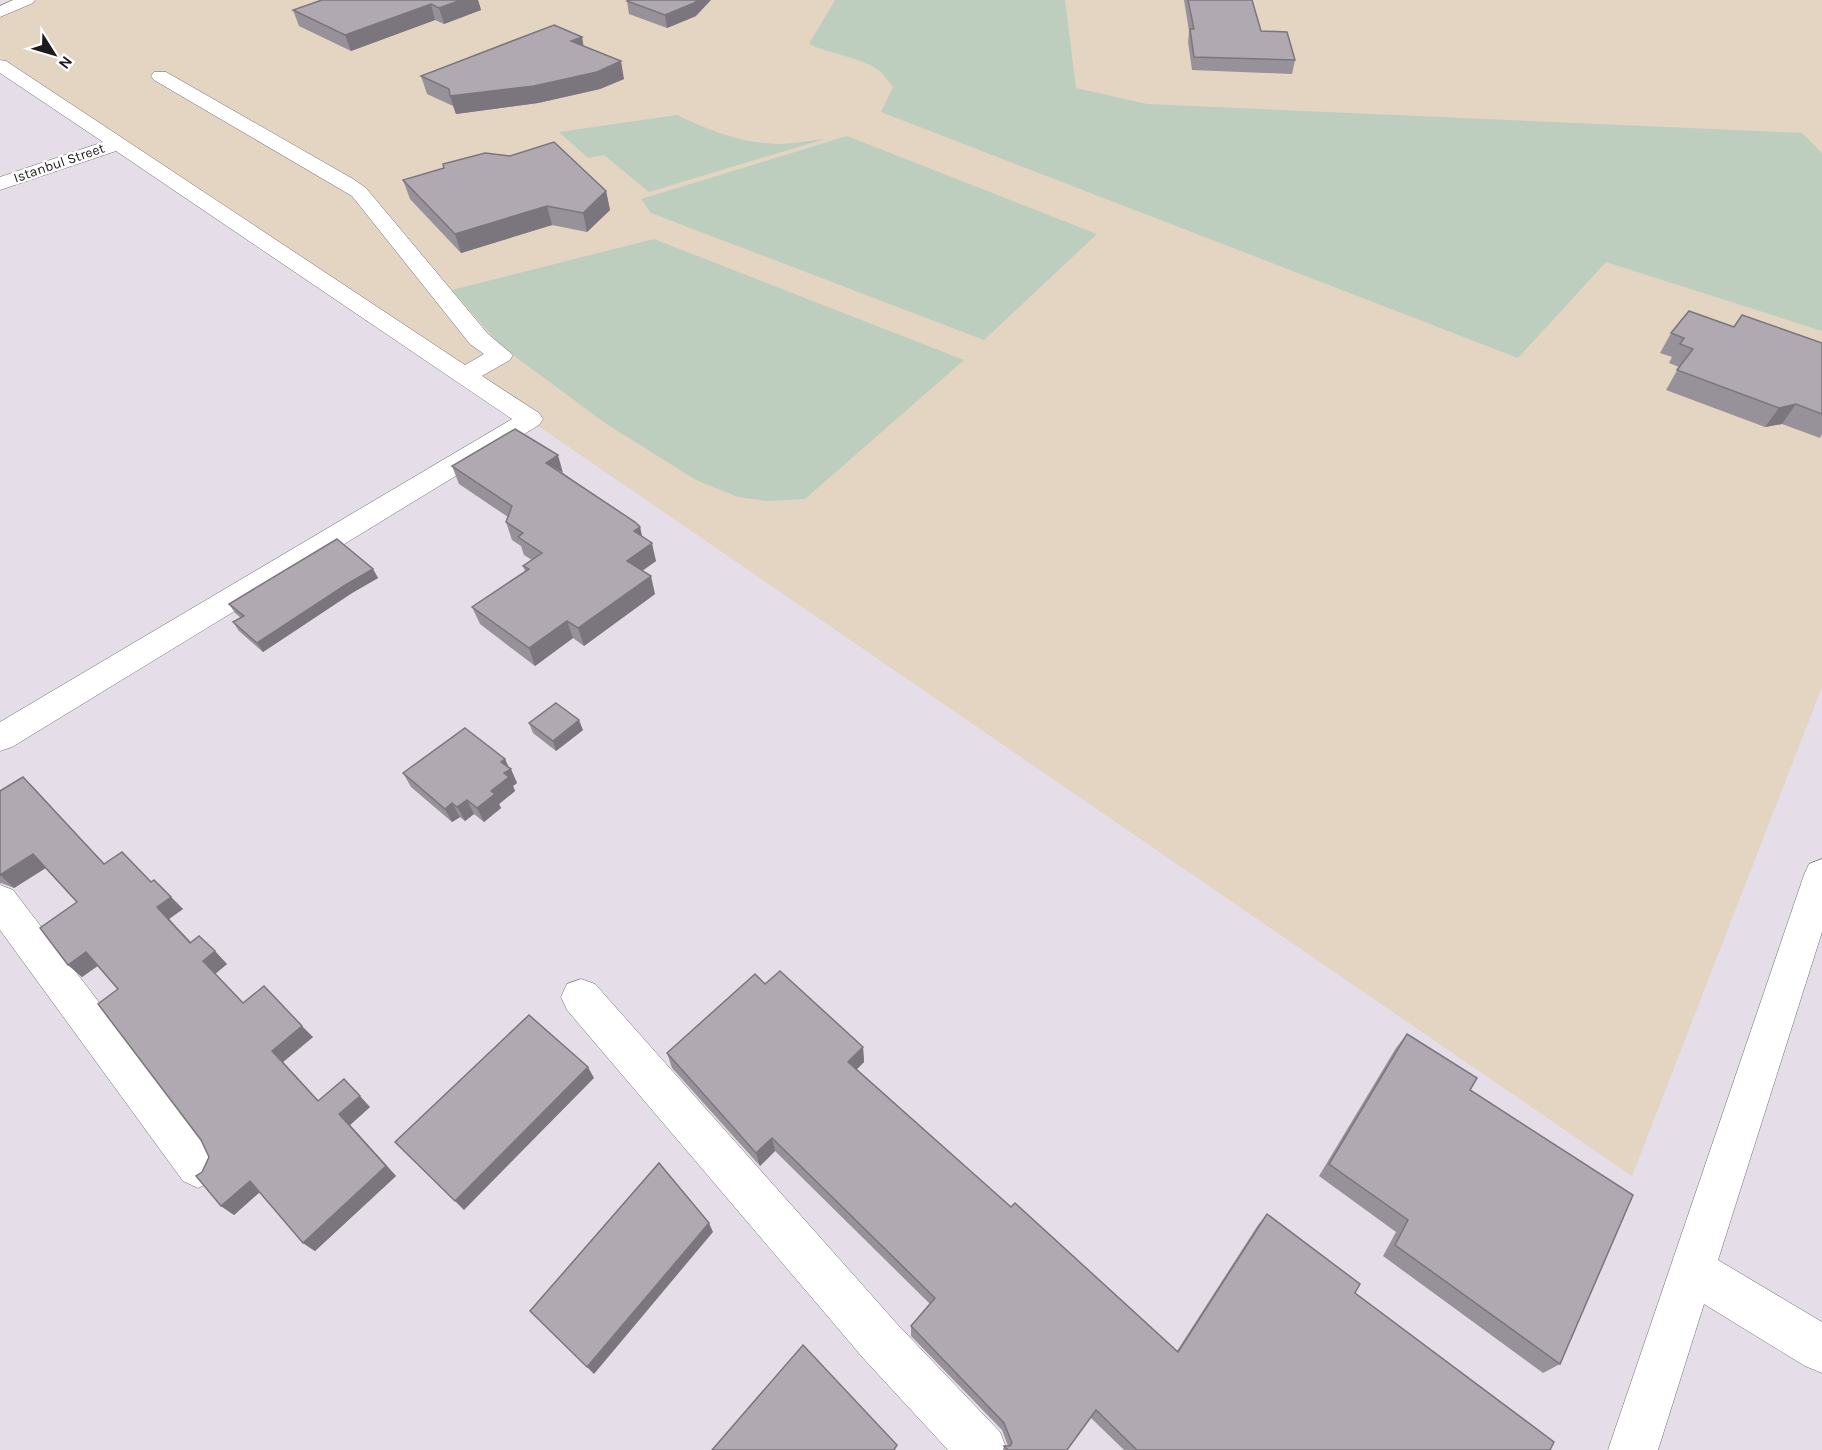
<svg xmlns="http://www.w3.org/2000/svg" width="1822" height="1450" font-family="Karla,sans-serif">
	<style>
		.education { fill: #e4d4c2 }
		.green { fill: #bdcebf }
		.lines { fill: none; stroke-linecap: round; stroke-linejoin: round }
		.minor-casing { stroke: #726b74; stroke-width: 1 }
		.minor { fill: #fff; fill-rule: evenodd }
		.wall { fill: #979199 }
		.shaded-wall { fill: #7b767d }
		.building { fill: #b0a9b2; stroke: #7b767d; stroke-width: 1.5 }
		.labels { text-anchor: middle; dominant-baseline: central; stroke-width: 4.5; stroke-linejoin: round; paint-order: stroke }
		.far-street-label { font-size: 14px; fill: #1d1a1e; stroke: #fff }
	</style>
	<rect width="100%" height="100%" fill="#e5dde7"/>
	<!-- education -->
	<polygon class="education" points="35,0 1822,0 1822,687 1632,1176 0,57 0,15"/>
	<!-- green -->
	<g class="green">
		<path d="M835,0H1065L1076,88L1147,104L1802,133L1822,153V331L1606,262L1518,358L881,112L893,87C889,83 885,76 881,72C861,56 831,55 809,44Z"/>
		<path d="M677,115C710,131 742,143 779,144C794,144 810,140 825,139L649,192L604,155L588,158L559,132Z"/>
		<polygon points="847,136 1097,234 984,340 651,213 641,199"/>
		<polygon points="654,239 964,360 805,499 767,501 738,497 696,480 608,425 501,346 452,290"/>
	</g>
	<g class="lines">
		<!-- minor casing -->
		<g class="minor-casing">
			<g id="minor">
				<polygon points="13,0 35,0 33,3 0,17 0,6"/>
				<polygon points="0,60 6,61 465,365 484,354 470,344 352,196 154,80 151,76 154,72 166,72 353,179 366,188 488,334 513,355 510,360 482,376 539,413 543,419 539,425 12,747 0,751 0,722 512,419 116,151 0,190 0,177 103,142 0,73"/>
				<polygon points="1822,859 1822,932 1718,1260 1822,1322 1822,1373 1805,1366 1704,1304 1658,1450 1608,1450 1804,875 1809,864"/>
				<polygon points="0,885 13,890 213,1151 220,1166 213,1181 198,1188 183,1181 0,930"/>
				<polygon points="581,979 595,984 898,1325 1000,1432 1007,1450 948,1450 864,1359 567,1010 561,997 567,984"/>
			</g>
		</g>
		<!-- minor -->
		<use href="#minor" class="minor"/>
	</g>
	<!-- wall -->
	<g class="wall">
		<polygon points="322,0 478,0 481,10 444,24 435,20 351,51 299,26 293,10"/>
		<polygon points="1184,0 1252,0 1261,31 1295,60 1292,74 1192,70 1188,42 1189,31"/>
		<polygon points="627,1 696,16 667,28 629,14"/>
		<polygon points="582,37 583,46 624,79 600,89 538,103 456,114 453,106 427,94 421,76"/>
		<polygon points="403,180 606,191 610,210 587,232 552,225 461,253 410,199"/>
		<polygon points="1734,327 1822,343 1822,434 1820,438 1782,424 1765,427 1666,390 1679,367 1669,363 1672,357 1660,353 1671,333"/>
		<polygon points="452,466 563,473 640,527 642,537 656,561 642,571 655,594 584,646 573,638 535,666 480,624 472,607 525,571 523,566 532,560 524,555 521,546 512,540 506,522 508,517 459,484"/>
		<polygon points="373,569 378,578 352,593 263,652 239,631 233,622 241,618 235,613 229,604"/>
		<polygon points="529,723 583,730 556,751 533,733"/>
		<polygon points="505,759 517,783 513,786 515,791 499,804 501,808 484,822 474,814 465,821 460,817 452,822 411,787 403,773"/>
		<polygon points="23,777 104,864 151,882 171,897 183,909 169,919 191,942 227,964 215,974 243,1003 313,1037 283,1062 319,1101 370,1107 350,1125 396,1176 315,1251 303,1243 260,1192 234,1215 221,1206 202,1172 209,1157 201,1140 118,989 98,966 82,977 68,965 77,902 46,868 14,888 1,883 0,884 0,791"/>
		<polygon points="765,984 863,1047 864,1062 857,1069 1011,1207 1177,1351 1258,1225 1267,1214 1355,1293 1550,1450 1124,1450 1091,1418 1067,1450 1003,1450 1004,1446 1008,1446 1002,1430 911,1336 911,1326 930,1304 775,1151 760,1166 672,1068 667,1053"/>
		<polygon points="1407,1034 1470,1090 1560,1364 1543,1373 1383,1256 1396,1232 1319,1176 1396,1048"/>
	</g>
	<!-- shaded-wall -->
	<g class="shaded-wall">
		<polygon points="461,0 478,0 481,10 444,24 439,8"/>
		<polygon points="698,0 711,0 696,16 667,28 665,15"/>
		<polygon points="431,4 435,20 351,51 345,35"/>
		<polygon points="582,37 585,54 571,41"/>
		<polygon points="621,61 624,79 600,89 538,103 456,114 450,96"/>
		<polygon points="606,191 610,210 587,232 583,213"/>
		<polygon points="547,206 552,225 461,253 455,234"/>
		<polygon points="1796,404 1782,424 1765,427 1779,408"/>
		<polygon points="558,455 563,473 546,463"/>
		<polygon points="640,527 644,545 634,531"/>
		<polygon points="652,543 656,561 632,578 627,561"/>
		<polygon points="373,569 378,578 352,593 263,652 257,643 347,584"/>
		<polygon points="651,576 655,594 584,646 578,628"/>
		<polygon points="567,621 573,638 535,666 529,648"/>
		<polygon points="579,720 583,730 556,751 553,741"/>
		<polygon points="505,759 509,770 511,769 517,783 513,786 515,791 499,804 501,808 484,822 477,808 491,791 501,762"/>
		<polygon points="23,777 36,790 116,877 104,864"/>
		<polygon points="467,800 474,814 465,821 457,807"/>
		<polygon points="452,803 460,817 452,822 445,809"/>
		<polygon points="33,854 47,867 14,888 0,875"/>
		<polygon points="171,897 183,909 169,919 202,955 157,907"/>
		<polygon points="215,951 227,964 215,974 254,1015 203,961"/>
		<polygon points="86,952 100,964 82,977 68,965"/>
		<polygon points="302,1026 313,1037 283,1062 329,1112 272,1051"/>
		<polygon points="863,1047 864,1062 850,1076 848,1062"/>
		<polygon points="588,1067 594,1078 464,1210 455,1201"/>
		<polygon points="360,1096 370,1107 350,1125 396,1176 315,1251 303,1243 339,1114"/>
		<polygon points="772,1138 775,1151 760,1166 756,1153"/>
		<polygon points="250,1181 262,1190 234,1215 221,1206"/>
		<polygon points="709,1223 713,1232 594,1374 587,1367"/>
	</g>
	<!-- building -->
	<g class="building">
		<polygon points="322,0 461,0 439,8 431,4 345,35 293,10"/>
		<polygon points="629,0 698,0 694,3 665,15 627,1"/>
		<polygon points="1188,0 1252,0 1261,31 1287,32 1295,60 1194,57 1190,29 1194,29"/>
		<polygon points="554,25 582,37 571,41 621,61 597,72 534,86 450,96 449,89 421,76"/>
		<polygon points="554,142 606,191 583,213 547,206 455,234 403,180 444,168 443,164 485,153 510,156"/>
		<polygon points="1689,311 1734,327 1742,315 1822,343 1822,414 1796,404 1779,408 1677,370 1693,349 1680,344 1684,338 1671,333"/>
		<polygon points="515,429 558,455 546,463 635,522 640,527 634,531 652,543 627,561 651,576 578,628 567,621 529,648 472,607 529,569 523,566 542,553 518,537 523,533 506,522 512,506 452,466"/>
		<polygon points="337,539 373,569 347,584 257,643 233,622 244,616 229,604"/>
		<polygon points="556,703 579,720 553,741 529,723"/>
		<polygon points="465,728 505,759 501,762 511,769 504,773 509,777 491,791 495,794 477,808 467,800 457,807 452,803 445,809 403,773"/>
		<polygon points="23,777 104,864 122,852 151,882 154,880 171,897 157,907 190,943 199,936 215,951 203,961 243,1003 264,986 302,1026 272,1051 318,1101 344,1079 360,1096 339,1114 386,1166 303,1243 250,1181 221,1206 196,1176 202,1172 209,1157 201,1140 98,1004 118,989 86,952 68,965 40,928 77,902 33,854 0,875 0,791"/>
		<polygon points="780,971 863,1047 848,1062 1011,1207 1015,1203 1178,1352 1267,1214 1360,1284 1355,1293 1554,1442 1550,1450 1137,1450 1096,1410 1067,1450 1008,1450 1004,1446 1010,1446 1012,1443 1004,1423 911,1326 935,1298 772,1138 756,1153 667,1053 755,974 765,984"/>
		<polygon points="529,1015 588,1067 455,1201 395,1142"/>
		<polygon points="1407,1034 1477,1078 1470,1090 1633,1195 1560,1364 1395,1245 1408,1220 1329,1164"/>
		<polygon points="659,1163 709,1223 587,1367 530,1311"/>
		<polygon points="803,1345 897,1445 894,1450 712,1450"/>
	</g>
	<g class="labels">
		<!-- far-street labels -->
		<g class="far-street-label">
			<text transform="translate(59 163) rotate(-19)">Istanbul Street</text>
		</g>
	</g>
	<!-- north arrow -->
	<g transform="translate(54 54) rotate(127)" stroke="#ffffff" stroke-width="4.5" paint-order="stroke">
	<path d="M0-4.5L10 22L0 15L-10 22Z" fill="#1d1a1e"/>
	<text y="-9" font-size="16" font-weight="bold" text-anchor="middle" fill="#1d1a1e">N</text>
	</g>
</svg>
